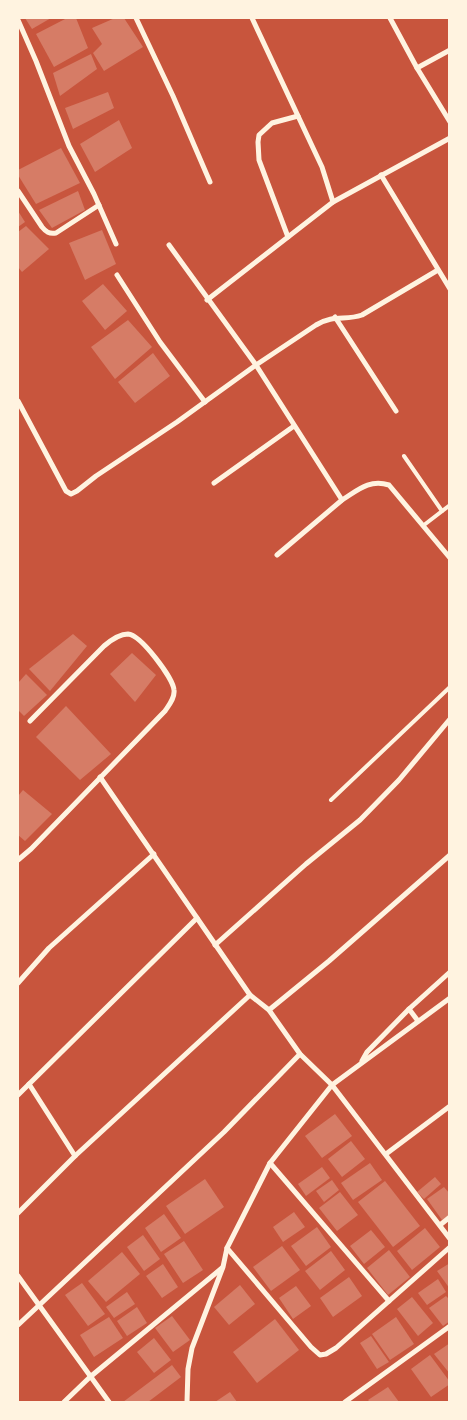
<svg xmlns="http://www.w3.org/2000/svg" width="467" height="1420" font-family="Commissioner,sans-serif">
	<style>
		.building { fill: #d67c66 }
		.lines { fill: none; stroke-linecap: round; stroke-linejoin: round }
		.service { stroke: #fff3e0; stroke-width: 4 }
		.minor { stroke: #fff3e0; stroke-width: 5 }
	</style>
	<rect width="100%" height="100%" fill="#c8553d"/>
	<!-- building -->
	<g class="building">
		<polygon points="25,18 51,18 32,29"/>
		<polygon points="67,18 76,18 88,48 54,67 36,34"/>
		<polygon points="115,18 124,18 143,47 104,71 93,53 102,44 92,28"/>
		<polygon points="91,54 97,69 60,96 53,73"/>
		<polygon points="108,92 114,108 73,129 65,108"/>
		<polygon points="119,120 132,148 95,172 80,144"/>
		<polygon points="61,148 80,183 36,204 18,175 18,170"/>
		<polygon points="78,191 85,210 52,228 39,210"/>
		<polygon points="18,211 25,222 18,227"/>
		<polygon points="26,226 49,249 22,272 18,267 18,232"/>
		<polygon points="102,230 116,264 85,280 69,243"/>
		<polygon points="103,284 127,311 105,330 82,301"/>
		<polygon points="128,320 152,347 115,379 91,347"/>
		<polygon points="153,353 170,376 135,403 118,382"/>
		<polygon points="73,634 87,646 50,691 29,669"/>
		<polygon points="132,653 156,675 135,702 110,674"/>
		<polygon points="26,674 47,695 24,716 18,710 18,683"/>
		<polygon points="66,706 111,754 80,780 36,737"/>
		<polygon points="23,790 52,814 25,841 18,835 18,796"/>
		<polygon points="335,1114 352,1136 322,1158 305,1136"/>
		<polygon points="351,1141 365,1159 342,1177 328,1159"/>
		<polygon points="370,1163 382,1180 353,1200 341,1183"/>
		<polygon points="322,1167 330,1178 306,1196 298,1184"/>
		<polygon points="435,1177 441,1184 424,1199 417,1192"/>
		<polygon points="205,1179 224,1207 185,1234 166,1206"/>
		<polygon points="332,1180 339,1190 324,1202 316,1191"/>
		<polygon points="385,1181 420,1226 393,1247 358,1202"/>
		<polygon points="444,1187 450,1194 450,1215 442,1220 427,1199"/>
		<polygon points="340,1192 358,1215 337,1231 319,1208"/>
		<polygon points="294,1212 305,1227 283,1242 273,1227"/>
		<polygon points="164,1214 181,1238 161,1252 145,1228"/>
		<polygon points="317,1227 331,1247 306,1266 291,1246"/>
		<polygon points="425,1228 440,1247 412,1270 397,1251"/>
		<polygon points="371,1230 385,1247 364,1264 350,1246"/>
		<polygon points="143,1235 160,1259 144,1271 127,1247"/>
		<polygon points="184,1241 203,1270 183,1283 164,1254"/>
		<polygon points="282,1246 300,1270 271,1291 253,1267"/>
		<polygon points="389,1250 410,1277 388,1295 367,1268"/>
		<polygon points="331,1251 345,1270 320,1290 305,1271"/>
		<polygon points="122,1252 140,1274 106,1302 88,1281"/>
		<polygon points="450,1263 450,1289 437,1271"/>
		<polygon points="163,1264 178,1287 162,1298 146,1276"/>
		<polygon points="349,1277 362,1296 333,1317 320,1298"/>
		<polygon points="438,1279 446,1292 427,1305 418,1293"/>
		<polygon points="82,1283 105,1314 88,1326 65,1295"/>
		<polygon points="240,1285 255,1304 229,1325 214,1307"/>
		<polygon points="296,1286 311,1306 293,1319 279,1298"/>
		<polygon points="127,1292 135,1304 114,1318 106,1307"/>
		<polygon points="446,1296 450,1300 450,1321 443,1326 429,1308"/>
		<polygon points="412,1297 433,1323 418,1336 397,1309"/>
		<polygon points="137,1307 147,1323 127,1336 117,1321"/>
		<polygon points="172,1316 190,1340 173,1352 155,1328"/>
		<polygon points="109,1317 123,1338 94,1357 80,1335"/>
		<polygon points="396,1317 414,1344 390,1360 372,1334"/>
		<polygon points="275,1319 299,1350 257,1383 233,1352"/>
		<polygon points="371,1336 389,1362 377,1369 360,1343"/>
		<polygon points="154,1338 171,1360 154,1373 137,1352"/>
		<polygon points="450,1343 450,1374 434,1354"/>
		<polygon points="430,1355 450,1382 450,1384 431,1397 411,1369"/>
		<polygon points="172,1365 181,1377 148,1402 123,1402"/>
		<polygon points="388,1387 399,1402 370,1402 368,1400"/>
		<polygon points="230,1392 237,1402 215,1402"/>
	</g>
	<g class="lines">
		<!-- service -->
		<g class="service">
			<polyline points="404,456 442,511"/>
			<polyline points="424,525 450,505"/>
			<polyline points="331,800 450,687"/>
		</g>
		<!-- minor -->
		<g class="minor">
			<polyline points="136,18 173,96 210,182"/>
			<polyline points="252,18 322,167 333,202"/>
			<polyline points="390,18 417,68 450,122"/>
			<polyline points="18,20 36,61 69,146 94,194 116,244"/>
			<polyline points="417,68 450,50"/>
			<polyline points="381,175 450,289"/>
			<path d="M18,191L42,227C46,232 49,234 56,233L99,205"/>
			<polyline points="288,237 259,160 258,142 259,135 272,123 298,116"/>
			<path d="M169,245L256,365L342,500C358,490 369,479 389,485L450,558"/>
			<polyline points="117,275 160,342 205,402"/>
			<polyline points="207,300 333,202 450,138"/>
			<polyline points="335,317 396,411"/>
			<path d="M18,401L66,491L71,494L77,491L96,476L177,422L256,365L316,325C334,314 345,321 362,315L438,270"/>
			<polyline points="214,483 294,426"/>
			<polyline points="277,555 342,500"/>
			<polyline points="100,777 250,995 269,1010 300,1054 332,1085 450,1239"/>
			<path d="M18,860L31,849L165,711C169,705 175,698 174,690C173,678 141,635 128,634C119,634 111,640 104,646L30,721"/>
			<polyline points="215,945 306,864 360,820 399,780 450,719"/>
			<polyline points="18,983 49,948 154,854"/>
			<polyline points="409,1009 418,1021"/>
			<polyline points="269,1010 329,961 450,855"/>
			<polyline points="362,1061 367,1052 409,1009 450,972"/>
			<polyline points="29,1084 75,1156"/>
			<polyline points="18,1095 197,918"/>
			<polyline points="386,1154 450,1106"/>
			<polyline points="270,1163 389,1301"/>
			<polyline points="18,1213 75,1156 250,995"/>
			<polyline points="440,1225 450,1217"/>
			<polyline points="227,1248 311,1347 320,1355 326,1354 336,1348 450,1247"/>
			<polyline points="18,1276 109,1402"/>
			<polyline points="18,1325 224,1132 300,1054"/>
			<polyline points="64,1402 90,1377 222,1268"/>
			<polyline points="187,1402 188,1369 192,1348 223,1267 227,1248 270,1163 332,1085 450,998"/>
			<polyline points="345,1402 450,1326"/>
		</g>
	</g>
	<!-- border -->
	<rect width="467" height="1420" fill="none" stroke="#fff3e0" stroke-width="38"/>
</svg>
